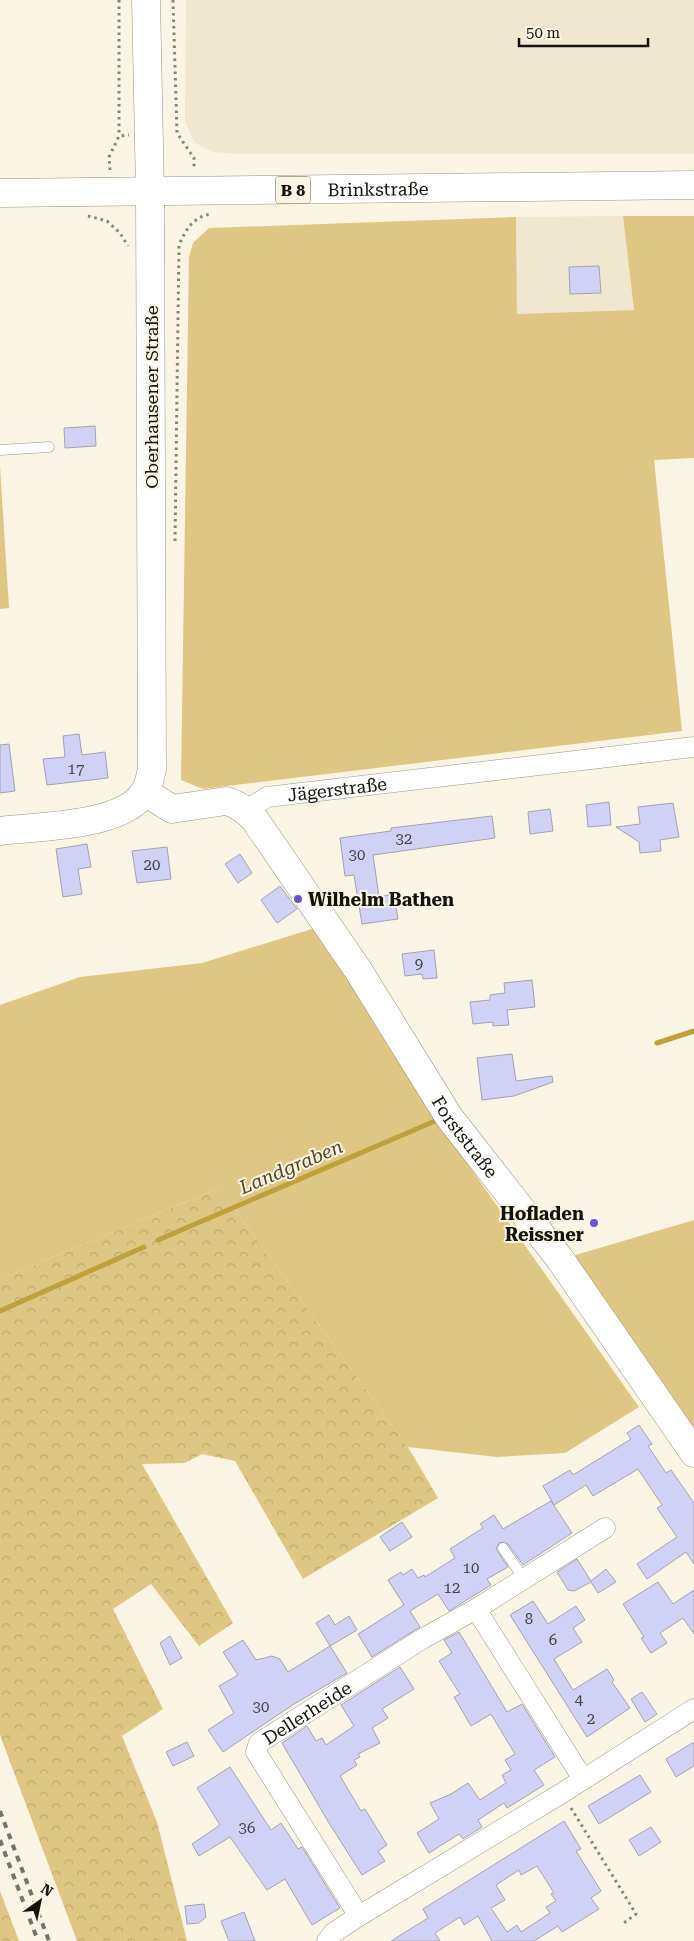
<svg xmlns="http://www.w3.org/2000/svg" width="694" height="1941" font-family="'Roboto Serif',serif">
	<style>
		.built { fill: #f0e7d0 }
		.green { fill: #dec782 }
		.forest { fill: url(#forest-crowns) }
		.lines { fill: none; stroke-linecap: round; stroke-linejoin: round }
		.stream { stroke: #bfa03a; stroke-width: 5 }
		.building { fill: #d1d1f5; stroke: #a2a2b1; fill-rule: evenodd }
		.lane-casing { stroke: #999485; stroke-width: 11 }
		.street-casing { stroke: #999485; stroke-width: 21 }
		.secondary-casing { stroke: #999485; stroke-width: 29 }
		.primary-casing { stroke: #999485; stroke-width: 29 }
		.path { stroke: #868377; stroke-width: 3; stroke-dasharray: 2.5 4; stroke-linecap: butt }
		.lane { stroke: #fff; stroke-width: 10 }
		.street { stroke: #fff; stroke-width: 20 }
		.secondary { stroke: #fff; stroke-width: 28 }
		.primary { stroke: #fff; stroke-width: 28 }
		.rail { stroke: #757267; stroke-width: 4; stroke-dasharray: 6 6; stroke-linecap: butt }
		.poi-dot { fill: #6654cd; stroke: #f9f4e3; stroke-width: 2 }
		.labels { text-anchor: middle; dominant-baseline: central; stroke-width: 4; stroke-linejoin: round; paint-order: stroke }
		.number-label { font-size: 15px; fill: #434246 }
		.shield { fill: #f9f4e3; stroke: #59564c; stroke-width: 1 }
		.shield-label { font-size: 16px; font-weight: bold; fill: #14120c }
		.street-label { font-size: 18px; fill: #14120c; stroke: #f9f4e3 }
		.poi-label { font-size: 18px; font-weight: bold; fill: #14120c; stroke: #f9f4e3; text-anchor: start }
		.water-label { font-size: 19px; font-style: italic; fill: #53461c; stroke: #f9f4e3 }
	</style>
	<defs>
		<pattern id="forest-crowns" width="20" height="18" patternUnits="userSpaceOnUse" patternTransform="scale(1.25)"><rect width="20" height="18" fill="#dec782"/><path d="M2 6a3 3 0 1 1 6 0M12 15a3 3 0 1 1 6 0" fill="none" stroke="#beaa6f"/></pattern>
	</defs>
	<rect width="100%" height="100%" fill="#f9f4e3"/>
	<!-- built -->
	<g class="built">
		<polygon points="186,0 694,0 694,154 239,154 213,152 195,143 185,122"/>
		<polygon points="623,216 634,310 517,314 516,217"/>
	</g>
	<!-- green -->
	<g class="green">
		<polygon points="623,216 694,216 694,458 654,460 682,731 203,789 181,780 189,257 193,243 209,228 516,217 517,314 634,310"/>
		<polygon points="0,466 9,608 0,609"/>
		<polygon points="315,928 445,1121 442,1128 639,1407 565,1453 497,1457 408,1447 219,1188 0,1279 0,1005 80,977 202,963"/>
		<polygon points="694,1220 694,1436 569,1257"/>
	</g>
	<!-- forest -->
	<g class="forest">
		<polygon points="219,1188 408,1447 438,1498 303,1579 235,1461 202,1454 185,1463 142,1464 233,1623 199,1646 151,1584 113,1609 163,1709 122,1736 157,1822 187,1941 77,1941 0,1735 0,1279"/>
		<polygon points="0,1891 19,1941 0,1941"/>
	</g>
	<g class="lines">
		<!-- stream -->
		<g class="stream">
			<polyline points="657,1043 694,1031"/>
			<polyline points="158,1240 435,1121"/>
			<polyline points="0,1311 144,1247"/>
		</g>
	</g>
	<!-- building -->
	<g class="building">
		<polygon points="599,266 601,293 570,294 569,267"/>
		<polygon points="95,426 96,446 65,448 64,428"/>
		<polygon points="79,734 82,755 105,752 108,778 47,785 43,759 65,757 63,736"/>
		<polygon points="9,744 15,791 0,793 0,745"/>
		<polygon points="609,802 611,825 588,827 586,805"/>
		<polygon points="673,803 679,837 660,840 661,851 640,853 639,842 616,827 640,824 638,807"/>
		<polygon points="550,809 553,831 530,834 528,812"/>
		<polygon points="492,816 495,838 373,855 379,897 394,894 398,919 362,924 354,875 345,876 340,838 391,831 391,828"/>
		<polygon points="87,844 91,867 78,869 82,894 63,897 56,849"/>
		<polygon points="167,847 171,879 137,883 132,851"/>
		<polygon points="240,854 252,873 238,883 225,864"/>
		<polygon points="280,886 297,909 277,923 261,900"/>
		<polygon points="434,950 437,978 423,979 422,974 405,976 402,954"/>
		<polygon points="532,980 535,1007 507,1010 509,1025 493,1026 493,1022 473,1024 470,1002 490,1000 490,995 505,993 504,983"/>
		<polygon points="512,1054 516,1081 552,1076 553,1082 514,1096 482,1100 477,1058"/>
		<polygon points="639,1425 652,1444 648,1446 666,1473 671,1470 694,1503 694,1564 686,1552 647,1579 637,1564 677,1537 657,1508 662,1505 638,1469 593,1496 586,1485 554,1505 543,1486 570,1470 573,1475 631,1439 627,1433"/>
		<polygon points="551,1501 572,1533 523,1565 508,1544 500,1542 496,1549 508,1567 487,1579 491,1585 449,1611 438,1594 410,1611 420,1627 372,1657 358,1634 404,1605 388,1580 401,1572 403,1575 412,1569 418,1578 424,1575 425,1577 455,1558 450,1549 483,1528 480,1524 494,1515 503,1529"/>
		<polygon points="402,1522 412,1537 390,1551 380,1537"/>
		<polygon points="577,1559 591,1581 606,1569 616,1582 598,1593 591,1582 574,1591 568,1590 557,1572"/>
		<polygon points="658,1582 673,1604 694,1590 694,1634 683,1618 660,1633 667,1643 651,1653 641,1638 644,1637 623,1604"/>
		<polygon points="533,1601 548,1624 576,1606 585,1620 573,1628 582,1642 554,1659 573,1690 607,1669 614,1680 612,1682 630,1708 587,1737 510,1615"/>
		<polygon points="329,1615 335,1625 349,1616 357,1630 330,1646 347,1673 294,1704 223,1752 208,1730 234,1713 219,1686 238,1675 223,1652 243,1640 256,1660 272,1656 280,1659 288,1672 330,1646 316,1623"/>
		<polygon points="459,1632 507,1712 522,1704 555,1757 534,1770 544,1785 507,1808 504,1803 478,1820 482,1827 463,1839 459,1834 429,1853 417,1833 439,1819 430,1803 451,1794 468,1783 480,1800 506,1783 502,1775 511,1770 505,1760 515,1754 491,1714 471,1726 454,1697 460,1694 439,1661 452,1653 444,1640"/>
		<polygon points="170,1636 182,1658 170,1665 160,1643"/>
		<polygon points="400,1667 414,1689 382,1709 388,1718 372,1728 380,1743 358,1754 360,1757 354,1760 357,1765 340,1776 361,1811 365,1809 387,1845 378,1851 385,1861 362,1875 329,1823 282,1743 307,1726 316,1741 322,1738 326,1745 354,1726 341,1705"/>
		<polygon points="642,1692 657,1714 645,1722 631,1699"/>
		<polygon points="187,1742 194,1756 173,1766 166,1752"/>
		<polygon points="694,1742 694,1766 676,1777 666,1759"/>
		<polygon points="230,1767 271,1830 281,1823 298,1849 302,1847 340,1908 312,1925 285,1879 267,1890 230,1837 199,1856 192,1844 220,1825 197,1788"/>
		<polygon points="640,1775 651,1792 599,1824 588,1806"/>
		<path d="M564,1821L581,1849L576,1851L601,1891L591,1898L599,1909L562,1932L558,1926L534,1941H492L478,1916L464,1925L460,1917L435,1933L440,1941H391L428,1918L423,1909ZM537,1866L554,1893L551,1894L556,1901L546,1907L550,1913L521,1932L517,1925L507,1932L491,1908L505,1900L496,1885L519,1870L521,1875Z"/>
		<polygon points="651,1827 661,1842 639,1856 629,1840"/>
		<polygon points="204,1904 206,1917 199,1923 187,1924 185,1906"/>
		<polygon points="244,1912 255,1941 229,1941 221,1921"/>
	</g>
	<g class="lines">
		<!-- lane casing -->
		<g class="lane-casing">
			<g id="lane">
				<polyline points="0,450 49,447"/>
				<polyline points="503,1548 524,1579"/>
			</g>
		</g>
		<!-- street casing -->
		<g class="street-casing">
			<g id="street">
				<path id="s1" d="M248,812L256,804L267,797L694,747"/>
				<polyline points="476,1609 583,1779"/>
				<path id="s2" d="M359,1916L256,1752L259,1743L422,1639L476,1609L605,1528"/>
				<polyline points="327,1941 333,1933 359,1916 562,1793 694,1709"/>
			</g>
		</g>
		<!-- secondary casing -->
		<g class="secondary-casing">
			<g id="secondary">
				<path id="s3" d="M145,792L172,809L226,801C238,804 247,811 255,820L358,970L449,1117L560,1259L694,1453"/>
				<path d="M0,831C38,826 125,827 145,791C149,785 150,777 152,769L150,191L146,0"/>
			</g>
		</g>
		<!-- primary casing -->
		<g class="primary-casing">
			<g id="primary">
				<path id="s4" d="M0,193L694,185"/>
			</g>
		</g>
		<!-- path -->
		<g class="path">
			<polyline points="119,0 119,136"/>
			<polyline points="173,0 177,133 194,158 194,170"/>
			<polyline points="110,170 109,157 119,136 129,135"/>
			<polyline points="88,216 107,221 120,233 128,246"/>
			<path d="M175,541L179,245C186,229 193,217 211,214"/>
			<polyline points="571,1808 636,1914 621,1925"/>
		</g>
		<!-- lane -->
		<use href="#lane" class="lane"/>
		<!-- street -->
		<use href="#street" class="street"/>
		<!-- secondary -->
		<use href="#secondary" class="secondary"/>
		<!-- primary -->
		<use href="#primary" class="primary"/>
		<!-- rail -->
		<g class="rail">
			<polyline points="0,1811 49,1941"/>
			<polyline points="0,1840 38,1941"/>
		</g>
	</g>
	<!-- markers -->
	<g class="poi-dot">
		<circle cx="298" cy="899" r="5"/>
		<circle cx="594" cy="1223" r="5"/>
	</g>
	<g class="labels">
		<!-- number labels -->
		<g class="number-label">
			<text x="76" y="769">17</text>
			<text x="404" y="839">32</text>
			<text x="357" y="855">30</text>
			<text x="152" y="865">20</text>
			<text x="419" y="964">9</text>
			<text x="471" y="1568">10</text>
			<text x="452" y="1588">12</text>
			<text x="529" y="1619">8</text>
			<text x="553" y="1640">6</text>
			<text x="579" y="1700">4</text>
			<text x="261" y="1707">30</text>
			<text x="591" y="1719">2</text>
			<text x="247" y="1828">36</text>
		</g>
		<!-- shield labels -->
		<rect class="shield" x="275.5" y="176.5" width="35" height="27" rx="4"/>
		<g class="shield-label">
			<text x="293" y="190">B 8</text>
		</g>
		<!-- street labels -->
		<g class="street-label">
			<text stroke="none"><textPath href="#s4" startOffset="378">Brinkstraße</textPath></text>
			<text transform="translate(151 397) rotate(-90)">Oberhausener Straße</text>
			<text stroke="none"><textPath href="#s1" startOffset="95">Jägerstraße</textPath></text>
			<text stroke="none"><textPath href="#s3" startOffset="502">Forststraße</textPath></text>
			<text stroke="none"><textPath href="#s2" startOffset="260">Dellerheide</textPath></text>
		</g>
		<!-- poi labels -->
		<g class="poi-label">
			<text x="308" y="899">Wilhelm Bathen</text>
			<text x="584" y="1213" text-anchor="end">Hofladen<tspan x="584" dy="21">Reissner</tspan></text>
		</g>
		<!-- water labels -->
		<g class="water-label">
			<text transform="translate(291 1167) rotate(-23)">Landgraben</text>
		</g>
	</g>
	<!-- north arrow -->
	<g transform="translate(40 1901) rotate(33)" stroke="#f9f4e3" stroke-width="4" paint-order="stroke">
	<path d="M0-4L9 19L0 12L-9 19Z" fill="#14120c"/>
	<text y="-8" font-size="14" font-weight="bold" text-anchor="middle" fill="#14120c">N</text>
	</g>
	<!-- scale -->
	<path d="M519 38v8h129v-8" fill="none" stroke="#14120c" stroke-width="2.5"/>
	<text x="526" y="38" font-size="15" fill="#14120c" stroke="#f9f4e3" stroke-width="4" paint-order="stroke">50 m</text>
</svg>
